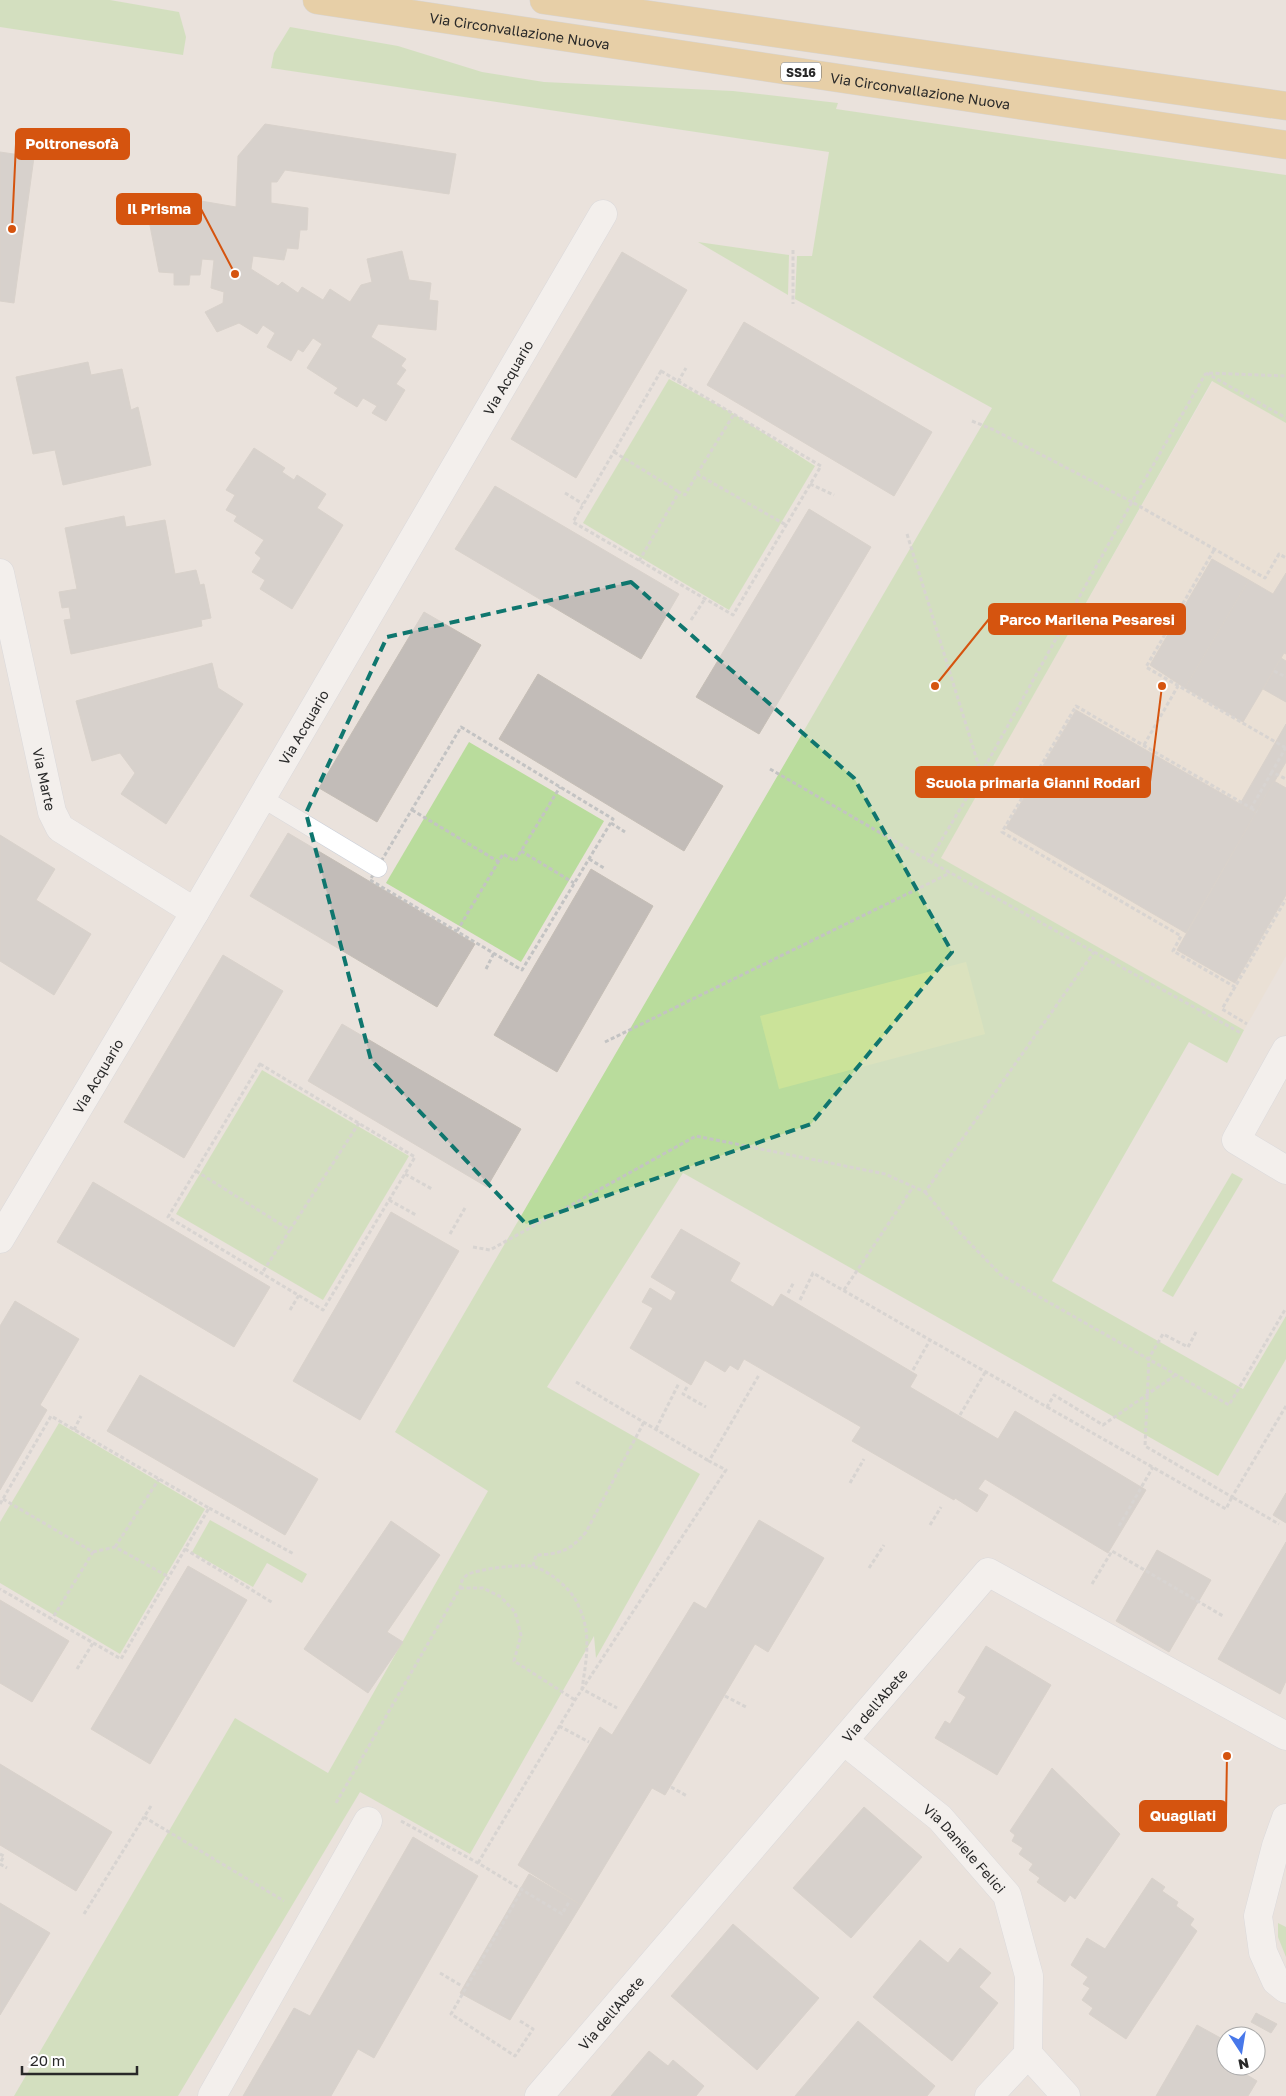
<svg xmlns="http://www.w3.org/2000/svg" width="1286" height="2096" font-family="'Golos Text',sans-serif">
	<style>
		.education { fill: #eaddcc }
		.green { fill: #b9dc9c }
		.pitch { fill: #cbe399 }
		.building { fill: #c2bcb8; stroke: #c5beb6 }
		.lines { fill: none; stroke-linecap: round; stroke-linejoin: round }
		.lane-casing { stroke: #cacfd9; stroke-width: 19 }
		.street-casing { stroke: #cacfd9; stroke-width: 29 }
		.primary-casing { stroke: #c3c3c3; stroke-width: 29 }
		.path { stroke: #c3c3c3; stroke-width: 3; stroke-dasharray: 4 2.5; stroke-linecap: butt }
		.lane { stroke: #fff; stroke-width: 18 }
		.street { stroke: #fff; stroke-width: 28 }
		.primary { stroke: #e4b966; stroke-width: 28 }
		.marked { fill: none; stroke: #0f766e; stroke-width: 4; stroke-dasharray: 10 6; stroke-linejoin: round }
		.labels { text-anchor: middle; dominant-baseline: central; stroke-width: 4; stroke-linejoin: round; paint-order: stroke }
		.shield { fill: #fff; stroke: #696969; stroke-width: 1 }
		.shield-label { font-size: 12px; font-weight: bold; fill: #292929 }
		.street-label { font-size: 14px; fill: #292929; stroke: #fff }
		.leader { fill: none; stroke: #d5540f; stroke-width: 2 }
		.callout-dot { fill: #d5540f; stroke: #fff; stroke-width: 2 }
		.callout { fill: #d5540f; stroke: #d5540f; stroke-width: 2 }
		.callout-label { font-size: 15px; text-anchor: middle; font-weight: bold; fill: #fff }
	</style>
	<rect width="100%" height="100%" fill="#eae2dc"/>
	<!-- education -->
	<polygon class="education" points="1213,381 1286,423 1286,956 1244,1030 940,858"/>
	<!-- green -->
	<g class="green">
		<polygon points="0,0 110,0 179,12 186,37 183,55 0,27"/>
		<polygon points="290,27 398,46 482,72 544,82 733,91 838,103 836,109 1286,175 1286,423 1212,381 941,858 1244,1030 1227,1063 1189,1042 1052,1281 1243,1389 1286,1316 1286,1359 1218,1476 683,1173 547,1387 700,1474 596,1658 594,1636 470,1854 360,1792 178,2096 14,2096 235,1718 328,1773 488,1491 395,1432 992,408 795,299 797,256 812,256 829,152 271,68 274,53"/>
		<polygon points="698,242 789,255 788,295"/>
		<polygon points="669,379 734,414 815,466 729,610 583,523"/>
		<polygon points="469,742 604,821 521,962 386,883"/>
		<polygon points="262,1070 409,1156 323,1300 176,1214"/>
		<polygon points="1232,1173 1243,1179 1173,1297 1162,1291"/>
		<polygon points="59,1423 205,1509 120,1654 0,1583 0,1522"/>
		<polygon points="210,1520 307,1574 302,1583 267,1563 253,1587 192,1552"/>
		<polygon points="1278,1923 1286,1927 1286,1957 1278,1937"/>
	</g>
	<!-- pitch -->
	<polygon class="pitch" points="966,962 985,1034 779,1089 760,1016"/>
	<!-- building -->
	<g class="building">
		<polygon points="265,124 456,154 449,194 285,170 277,182 271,182 271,203 308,208 307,230 300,230 298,249 287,248 284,260 253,256 251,269 278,286 282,282 298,293 302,287 323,300 330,289 350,302 361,285 372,282 367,259 402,251 409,280 431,283 429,300 438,301 436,330 378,324 371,337 406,359 401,366 406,370 396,384 405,390 386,421 372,413 377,406 363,398 357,407 334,393 338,388 307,368 322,344 313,338 303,352 298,349 291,361 267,347 275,333 263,325 257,334 239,323 217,332 205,312 223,303 224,292 211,288 214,260 202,259 200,275 190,275 189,285 174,285 174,273 159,272 146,205 199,210 201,201 236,207 238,156"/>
		<polygon points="0,152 34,157 14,303 0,301"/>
		<polygon points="622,252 687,290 576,478 511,439"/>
		<polygon points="744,322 932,432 894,496 707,385"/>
		<polygon points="88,362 91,375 122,369 131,410 138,407 151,465 63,485 55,450 33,454 16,377"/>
		<polygon points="254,448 285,468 282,472 294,480 297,475 326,494 317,508 343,525 292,609 260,589 265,580 252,572 261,558 255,553 264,540 234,521 237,516 226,510 235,495 226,490"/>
		<polygon points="495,486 679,594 641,659 455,549"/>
		<polygon points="809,509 871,547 759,734 696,697"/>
		<polygon points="124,516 126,527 165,520 175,574 196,570 200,585 204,584 211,618 201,620 202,626 71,654 64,620 71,619 69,607 62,608 59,592 77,589 65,528"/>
		<polygon points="1212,559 1249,580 1185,688 1150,665"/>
		<polygon points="1286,573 1286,654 1284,653 1243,722 1185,688 1249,580 1273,594"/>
		<polygon points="424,612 481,645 377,822 319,788"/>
		<polygon points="1281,658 1286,661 1286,702 1263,689"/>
		<polygon points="212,663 218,688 243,704 166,824 121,794 135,773 120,753 92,761 76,701"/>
		<polygon points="538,674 723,786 684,851 499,739"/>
		<polygon points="1076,710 1256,813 1186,933 1006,828"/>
		<polygon points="1286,724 1286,762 1256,813 1240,804"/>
		<polygon points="1274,781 1286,788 1286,895 1235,983 1177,950"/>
		<polygon points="288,833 475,944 437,1007 250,896"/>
		<polygon points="0,835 55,869 36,900 91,934 54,995 0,961"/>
		<polygon points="591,869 653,906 557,1072 494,1035"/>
		<polygon points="223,955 283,991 184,1158 124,1122"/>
		<polygon points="342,1024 521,1129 487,1187 308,1081"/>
		<polygon points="93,1182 270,1287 234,1347 57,1242"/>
		<polygon points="391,1212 459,1251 360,1420 293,1381"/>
		<polygon points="681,1229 740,1263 730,1281 773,1307 781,1294 917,1375 910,1387 998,1439 1015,1411 1146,1490 1108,1553 985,1479 978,1489 988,1495 977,1512 955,1498 954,1500 852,1441 861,1427 744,1359 738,1370 730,1365 725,1372 705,1360 691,1385 630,1348 653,1308 642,1302 650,1288 671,1301 676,1292 651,1277"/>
		<polygon points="15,1301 79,1339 40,1405 47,1410 0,1490 0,1326"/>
		<polygon points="140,1375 318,1479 285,1535 107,1431"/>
		<polygon points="1286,1493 1286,1523 1273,1515"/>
		<polygon points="759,1520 824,1558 768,1652 755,1644 665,1795 652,1788 581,1905 518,1865 600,1727 612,1735 694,1602 706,1609"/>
		<polygon points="391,1521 440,1555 387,1632 403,1642 368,1693 304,1649"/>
		<polygon points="1286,1542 1286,1681 1280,1694 1218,1659"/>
		<polygon points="1157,1550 1211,1580 1169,1652 1116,1621"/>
		<polygon points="188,1566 247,1600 150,1764 91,1729"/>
		<polygon points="0,1600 69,1641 32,1702 0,1683"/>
		<polygon points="986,1646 1051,1685 997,1775 935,1738 945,1721 950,1724 966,1697 958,1692"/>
		<polygon points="0,1764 112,1832 76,1891 0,1845"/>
		<polygon points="1052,1768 1120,1834 1075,1899 1070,1895 1065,1902 1037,1882 1040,1878 1029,1870 1033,1864 1019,1854 1023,1848 1012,1841 1015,1835 1010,1831"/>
		<polygon points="864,1807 922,1857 851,1938 793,1888"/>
		<polygon points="413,1837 478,1876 374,2058 358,2049 331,2096 243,2096 294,2008 310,2016"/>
		<polygon points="529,1874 581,1905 510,2020 460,1993"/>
		<polygon points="1152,1878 1165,1887 1162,1891 1178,1902 1176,1906 1194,1919 1190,1925 1197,1931 1126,2039 1089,2014 1093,2008 1082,2000 1090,1988 1083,1984 1088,1977 1071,1965 1087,1938 1105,1949"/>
		<polygon points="0,1903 50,1933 0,2015"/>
		<polygon points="733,1924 819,1998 757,2070 671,1996"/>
		<polygon points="920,1940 948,1963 960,1948 991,1973 979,1987 998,2003 952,2061 873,1997"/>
		<polygon points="1256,2013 1277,2024 1271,2033 1251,2022"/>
		<polygon points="858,2021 935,2086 927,2096 795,2096"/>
		<polygon points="1197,2025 1226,2041 1226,2056 1223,2061 1226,2063 1226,2066 1232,2066 1257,2081 1248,2096 1156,2096"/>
		<polygon points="649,2051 668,2066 673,2060 704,2086 696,2096 611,2096"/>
	</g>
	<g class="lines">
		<!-- lane casing -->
		<g class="lane-casing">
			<polyline id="lane" points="262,798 378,868"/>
		</g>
		<!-- street casing -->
		<g class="street-casing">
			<g id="street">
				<path id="s1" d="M0,573L52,812L60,828L195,912"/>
				<polyline points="1286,1050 1236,1140 1286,1170"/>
				<path id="s2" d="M0,1239L195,912L603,214"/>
				<path id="s3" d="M844,1741L940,1818L1007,1895L1029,1976L1028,2054L1066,2096"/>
				<polyline points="1286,1818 1276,1846 1258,1916 1263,1952 1276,1981 1286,1989"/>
				<polyline points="212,2096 368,1821"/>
				<path id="s4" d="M539,2096L988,1572L1286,1736"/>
				<polyline points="989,2096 1028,2054"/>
			</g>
		</g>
		<!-- primary casing -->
		<g class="primary-casing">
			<g id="primary">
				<path id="s5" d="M317,0L1286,145"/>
				<polyline points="544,0 1286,106"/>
			</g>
		</g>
		<!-- path -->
		<g class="path">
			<polyline points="793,250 793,304"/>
			<polygon points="661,371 821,466 733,615 573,522"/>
			<polyline points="1206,373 1286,418"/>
			<polyline points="1209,373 1286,376"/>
			<polyline points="678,382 686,368"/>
			<polyline points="972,421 994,430 1132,502 1206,373"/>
			<polyline points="614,452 679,492"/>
			<polyline points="697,474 734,414"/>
			<polyline points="810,484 834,495"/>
			<polyline points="565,493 583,504"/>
			<polyline points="907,534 981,773"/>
			<polyline points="1214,550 1146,667 1286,748"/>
			<polyline points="639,561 679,492 685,495 697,474 786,525"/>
			<polyline points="691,620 705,599"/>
			<polyline points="1274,671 1286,677"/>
			<polygon points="461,727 613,819 522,970 370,880"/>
			<polyline points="1144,745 1178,686"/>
			<polyline points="1286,747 1272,772 1286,779"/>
			<polyline points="770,769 929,861 981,774 1132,502 1265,578 1279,554 1286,558"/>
			<polyline points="1272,772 1251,808 1076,706 1002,832 1181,936 1173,951 1235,987 1286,899"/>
			<polyline points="1251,808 1257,812"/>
			<polyline points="412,810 499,862"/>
			<polyline points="611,823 625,832"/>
			<polyline points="521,851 574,883"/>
			<polyline points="589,859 604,868"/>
			<polyline points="929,861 1241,1033"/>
			<polyline points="457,931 503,854 515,861 560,787"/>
			<polyline points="486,969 494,953"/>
			<polyline points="1235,987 1222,1009 1247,1024"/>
			<polyline points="605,1042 950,873"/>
			<polygon points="260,1064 415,1157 323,1310 168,1217"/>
			<polyline points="196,1171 290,1230 262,1273"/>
			<polyline points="405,1174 432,1189"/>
			<polyline points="925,1192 957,1230 1001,1275 1229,1405 1286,1308"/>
			<polyline points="389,1200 416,1215"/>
			<polyline points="290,1230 359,1123"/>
			<polyline points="450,1234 465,1208"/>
			<polyline points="473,1247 490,1250 696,1136 885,1174 925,1192 1094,952"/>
			<polyline points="844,1290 913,1187"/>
			<polyline points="788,1293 794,1282"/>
			<polyline points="800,1300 813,1273 1047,1407 1054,1395 1103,1425 1177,1374"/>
			<polyline points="290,1310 299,1295"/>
			<polyline points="1196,1332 1188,1347 1163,1334 1149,1358 1145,1446 1232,1497 1286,1406"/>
			<polyline points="913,1370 930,1340"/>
			<polyline points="576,1382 709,1461"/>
			<polyline points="687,1387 683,1394 706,1407"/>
			<polyline points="1047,1407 1226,1509 1232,1497 1279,1524"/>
			<polyline points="960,1415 986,1371"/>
			<polyline points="656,1429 679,1383"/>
			<polyline points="74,1430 81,1416"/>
			<polyline points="850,1483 864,1459"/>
			<polyline points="3,1499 93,1552 52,1619"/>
			<polyline points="0,1504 51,1416 209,1508 121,1659 0,1589"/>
			<polyline points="209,1508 294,1554"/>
			<polyline points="930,1525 941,1507"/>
			<polyline points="1119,1526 1153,1467"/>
			<polyline points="115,1547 159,1479"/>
			<polyline points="185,1549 273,1603"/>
			<polyline points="93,1552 115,1547 169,1577"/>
			<path d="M533,1566L536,1555C560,1554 570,1551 586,1532L644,1422"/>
			<polyline points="869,1568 884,1545"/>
			<polyline points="1092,1584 1112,1551 1223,1616"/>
			<polyline points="460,1588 483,1588 501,1597 515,1612 521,1635 514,1661 575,1700"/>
			<polyline points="77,1669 93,1643"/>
			<polyline points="725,1696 746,1707"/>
			<polyline points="559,1726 589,1742"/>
			<polyline points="671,1787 687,1796"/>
			<path d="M336,1803L460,1588C461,1583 462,1578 467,1575C477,1569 524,1563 535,1567C552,1573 572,1589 579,1607C592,1634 586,1661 582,1689L617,1708"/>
			<polyline points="151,1806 144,1817 284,1901"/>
			<polyline points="401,1821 478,1863 562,1914 569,1902"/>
			<polyline points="0,1854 4,1856 0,1863"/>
			<polyline points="478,1863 575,1700 726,1470 709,1461 759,1375"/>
			<polyline points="0,1864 7,1868"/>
			<polyline points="84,1914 144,1817"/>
			<polyline points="440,1973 462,1986"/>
			<polyline points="520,2021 533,2029 515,2056 451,2014 522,1890"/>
		</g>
		<!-- lane -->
		<use href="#lane" class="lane"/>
		<!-- street -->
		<use href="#street" class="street"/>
		<!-- primary -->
		<use href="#primary" class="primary"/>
	</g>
	<!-- marked area -->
	<path d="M0 0H1286V2096H0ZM631,582L854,778L952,952L811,1124L526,1224L371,1060L306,813L387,637Z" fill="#eae2dc" fill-opacity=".55" fill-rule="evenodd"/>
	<path class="marked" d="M631,582L854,778L952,952L811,1124L526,1224L371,1060L306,813L387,637Z"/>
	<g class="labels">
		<!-- shield labels -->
		<rect class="shield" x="781" y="62.5" width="40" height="19" rx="4"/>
		<g class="shield-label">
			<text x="801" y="72">SS16</text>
		</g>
		<!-- street labels -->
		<g class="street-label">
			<text stroke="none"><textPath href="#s5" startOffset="205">Via Circonvallazione Nuova</textPath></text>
			<text stroke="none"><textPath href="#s5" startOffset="610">Via Circonvallazione Nuova</textPath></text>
			<text stroke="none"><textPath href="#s2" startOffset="1000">Via Acquario</textPath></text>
			<text stroke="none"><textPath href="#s2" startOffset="595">Via Acquario</textPath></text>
			<text stroke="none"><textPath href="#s1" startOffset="211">Via Marte</textPath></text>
			<text stroke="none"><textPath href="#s2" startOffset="190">Via Acquario</textPath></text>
			<text stroke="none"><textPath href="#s4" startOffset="515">Via dell'Abete</textPath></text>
			<text stroke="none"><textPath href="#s3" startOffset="162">Via Daniele Felici</textPath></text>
			<text stroke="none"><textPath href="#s4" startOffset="110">Via dell'Abete</textPath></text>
		</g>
	</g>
	<!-- callouts -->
	<path class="leader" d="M12 229L16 144M235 274L201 209M935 686L989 619M1162 686L1150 782M1227 1756L1226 1816"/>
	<g class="callout-dot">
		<circle cx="12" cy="229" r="5"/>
		<circle cx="235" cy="274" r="5"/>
		<circle cx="935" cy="686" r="5"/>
		<circle cx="1162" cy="686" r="5"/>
		<circle cx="1227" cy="1756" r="5"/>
	</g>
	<g class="callout">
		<rect x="16" y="129" width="113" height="30" rx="5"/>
		<rect x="117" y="194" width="84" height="30" rx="5"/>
		<rect x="989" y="604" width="196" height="30" rx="5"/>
		<rect x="916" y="767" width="234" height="30" rx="5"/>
		<rect x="1140" y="1801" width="86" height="30" rx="5"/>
	</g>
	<g class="callout-label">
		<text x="72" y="149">Poltronesofà</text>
		<text x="159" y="214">Il Prisma</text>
		<text x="1087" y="625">Parco Marilena Pesaresi</text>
		<text x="1033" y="788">Scuola primaria Gianni Rodari</text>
		<text x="1183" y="1821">Quagliati</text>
	</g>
	<!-- north arrow -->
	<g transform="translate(1241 2051) rotate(168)"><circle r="24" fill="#ffffff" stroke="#a9a9a9"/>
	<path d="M0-4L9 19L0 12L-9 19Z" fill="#4878ea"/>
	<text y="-8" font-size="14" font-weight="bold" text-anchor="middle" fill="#292929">N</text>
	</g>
	<!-- scale -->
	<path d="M22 2066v8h115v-8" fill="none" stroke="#292929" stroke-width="2.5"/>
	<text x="30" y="2066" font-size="15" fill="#292929" stroke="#ffffff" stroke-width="4" paint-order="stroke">20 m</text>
</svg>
